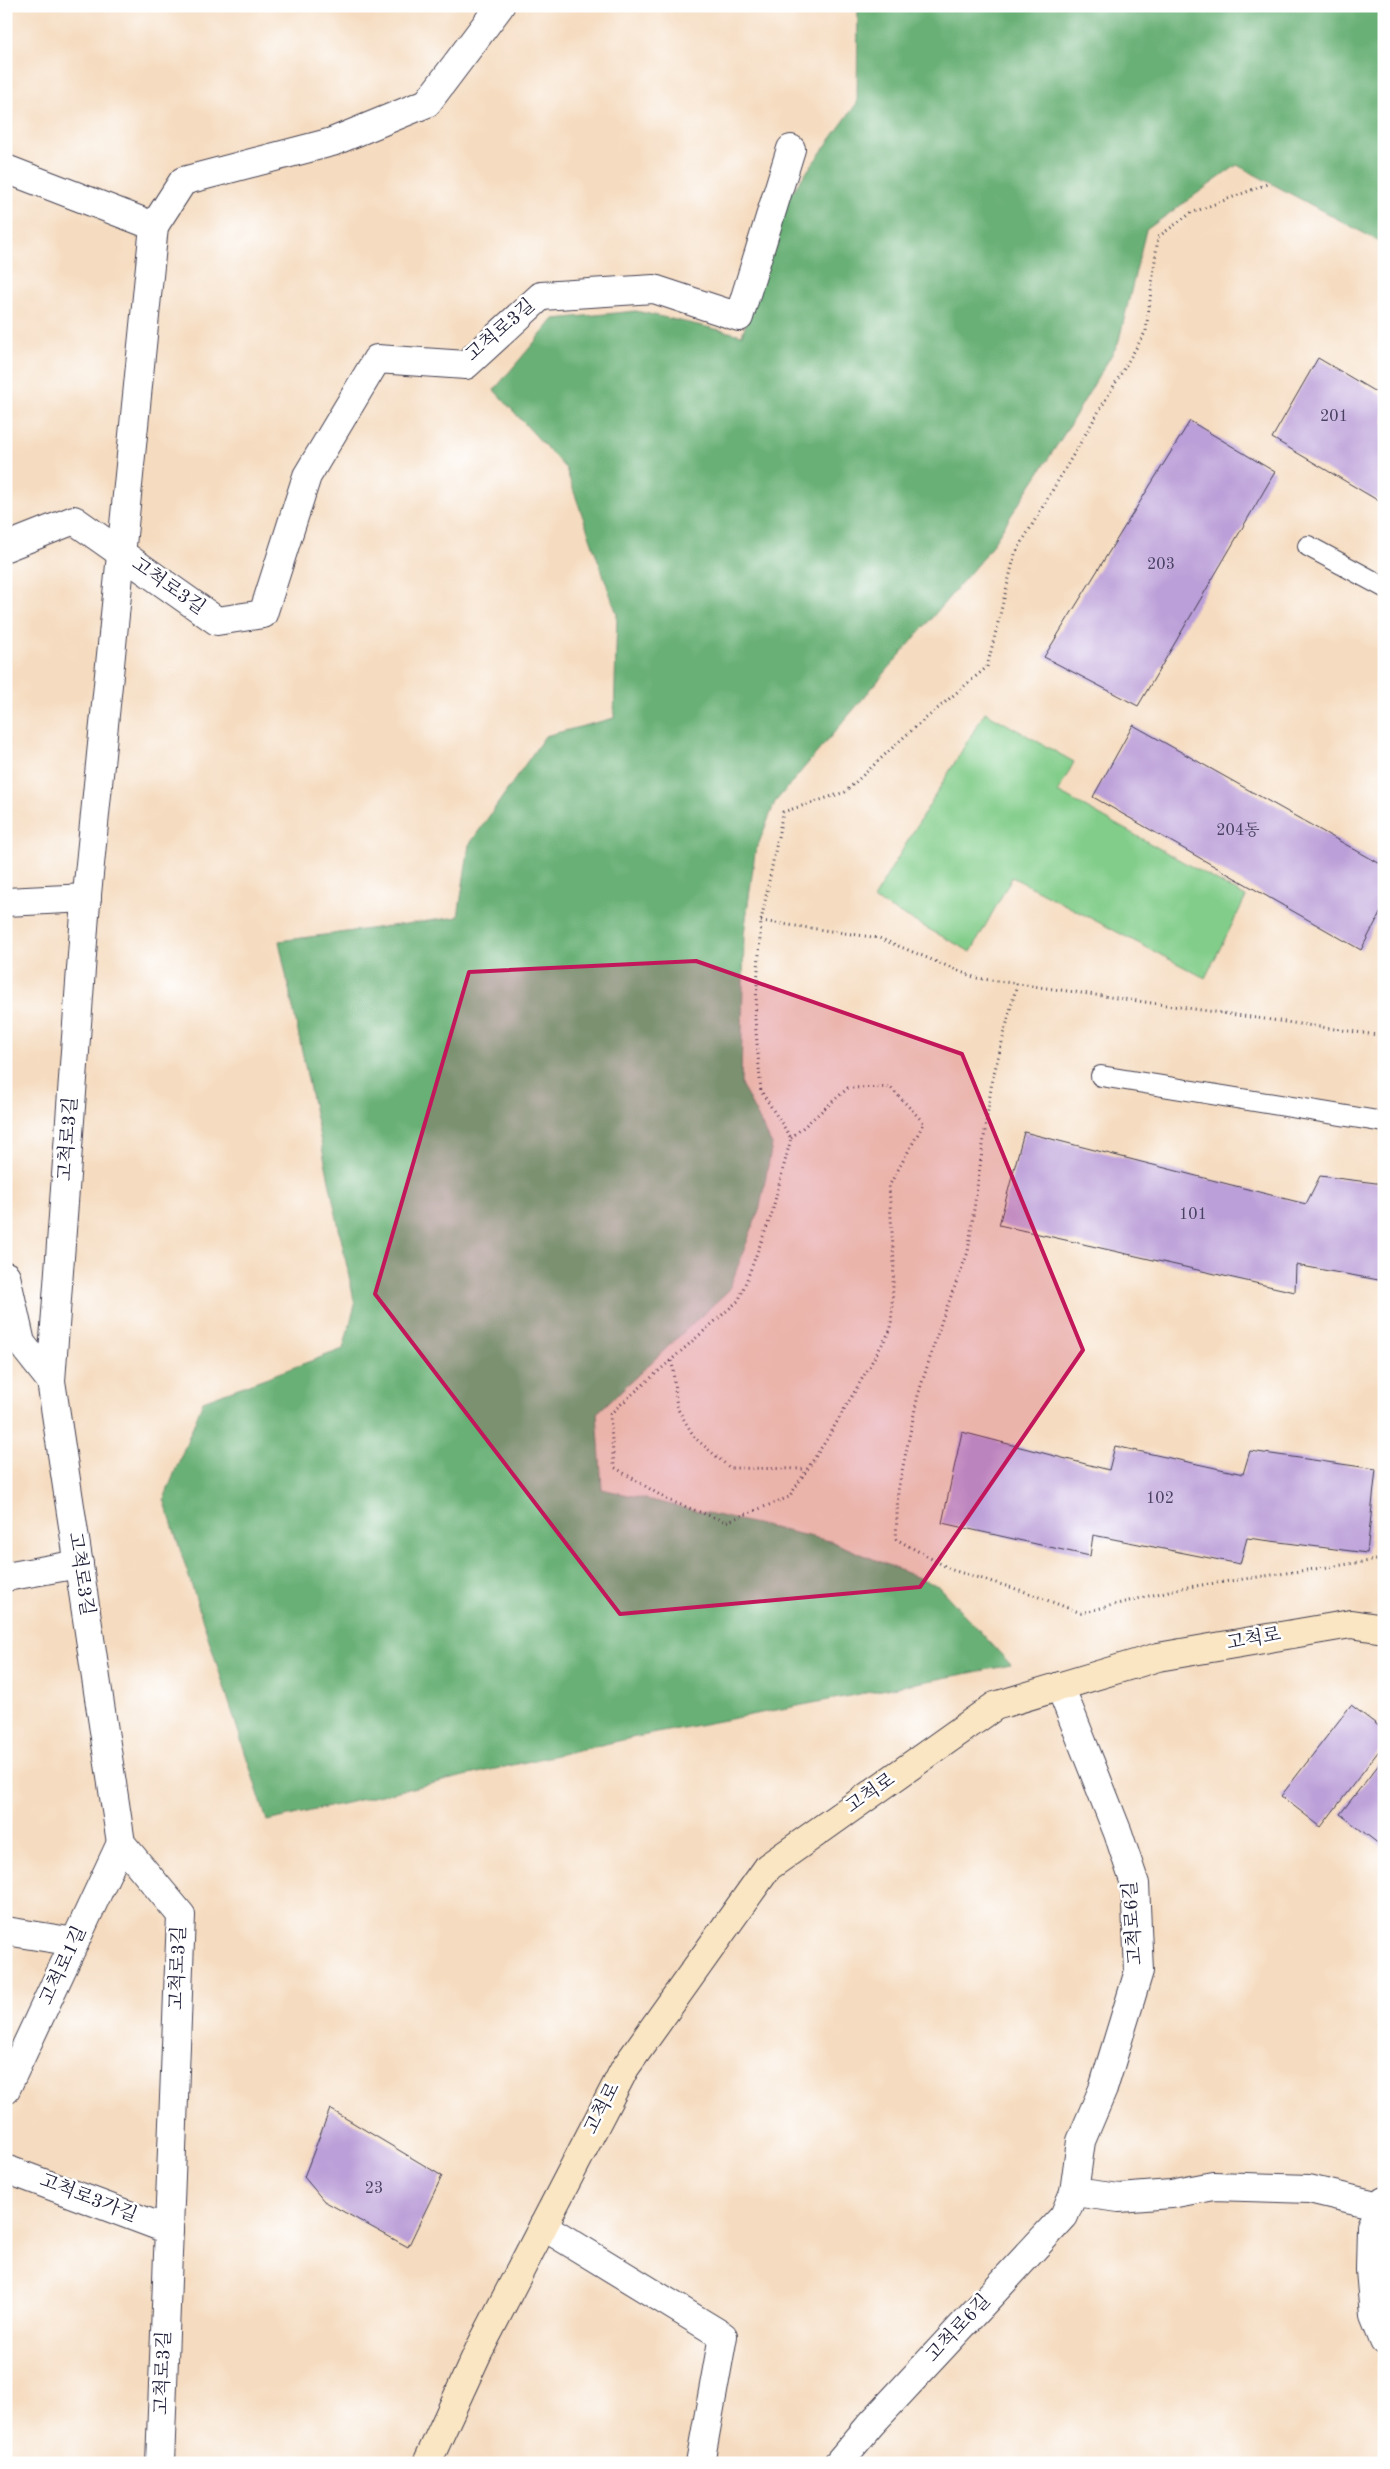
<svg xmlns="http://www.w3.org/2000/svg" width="1390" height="2469" font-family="'Old Standard TT','Noto Serif KR',serif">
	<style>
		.green { fill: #82cd8a; stroke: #527862 }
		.forest { fill: #69b076; stroke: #466958 }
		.building { fill: #bb9fd8 }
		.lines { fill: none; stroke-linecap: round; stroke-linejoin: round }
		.service-casing { stroke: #423e4f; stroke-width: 22 }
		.minor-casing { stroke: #423e4f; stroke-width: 30 }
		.secondary-casing { stroke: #423e4f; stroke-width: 30 }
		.path { stroke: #423e4f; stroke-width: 3; stroke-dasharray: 1 4; stroke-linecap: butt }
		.service { stroke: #fff; stroke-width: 20 }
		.minor { stroke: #fff; stroke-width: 28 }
		.secondary { stroke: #fbe6c4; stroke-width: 28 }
		.marked { fill: #c2185b; fill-opacity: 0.2; stroke: #c2185b; stroke-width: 4; stroke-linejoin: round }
		.labels { text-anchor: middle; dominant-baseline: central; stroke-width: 5; stroke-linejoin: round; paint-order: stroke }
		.number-label { font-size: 16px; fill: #484162 }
		.street-label { font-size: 19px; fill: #22223b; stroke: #fff }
	</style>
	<rect width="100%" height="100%" fill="#fff"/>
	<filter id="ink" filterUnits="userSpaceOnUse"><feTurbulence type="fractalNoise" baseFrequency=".02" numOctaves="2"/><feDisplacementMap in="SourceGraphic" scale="10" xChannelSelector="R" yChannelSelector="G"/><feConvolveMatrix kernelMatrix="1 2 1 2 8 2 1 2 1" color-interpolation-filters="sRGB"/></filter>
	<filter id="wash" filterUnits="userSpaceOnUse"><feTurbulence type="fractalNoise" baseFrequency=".0096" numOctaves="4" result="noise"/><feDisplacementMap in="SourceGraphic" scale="20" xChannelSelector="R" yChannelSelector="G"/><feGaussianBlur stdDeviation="1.12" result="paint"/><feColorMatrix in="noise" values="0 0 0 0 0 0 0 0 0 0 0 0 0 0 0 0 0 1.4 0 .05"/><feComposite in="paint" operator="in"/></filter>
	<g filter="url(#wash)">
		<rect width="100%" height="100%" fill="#f5dbbf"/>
		<!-- green -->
		<polygon class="green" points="985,712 1074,762 1058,792 1246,897 1205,978 1012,877 971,952 873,899"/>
		<!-- forest -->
		<polygon class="forest" points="858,6 1384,6 1384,244 1237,165 1146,230 1118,344 1063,436 986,554 775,802 755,853 744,934 741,1084 772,1145 760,1207 729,1290 597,1413 602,1489 830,1541 938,1586 1011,1665 636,1737 267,1821 164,1499 203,1401 343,1349 355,1305 279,941 458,917 469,845 545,736 614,718 617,614 566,469 494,390 554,319 636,311 742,335 789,196 857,103"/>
		<g id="blocks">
			<!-- building -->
			<g class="building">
				<polygon points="1318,358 1384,397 1384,504 1272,438"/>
				<polygon points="1190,421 1275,472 1138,706 1044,657"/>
				<polygon points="1133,725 1384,866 1384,906 1361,950 1093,797"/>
				<polygon points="1024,1132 1306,1204 1320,1176 1384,1184 1384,1281 1296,1265 1295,1292 999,1225"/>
				<polygon points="962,1432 1109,1470 1115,1446 1243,1474 1250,1451 1376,1469 1367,1553 1247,1538 1240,1564 1093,1535 1090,1556 942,1523"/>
				<polygon points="1351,1705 1384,1730 1384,1744 1321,1827 1281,1796"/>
				<polygon points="1384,1758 1384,1848 1340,1814"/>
				<polygon points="330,2109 442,2176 408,2247 324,2201 304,2177"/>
			</g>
		</g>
	</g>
	<g filter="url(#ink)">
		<use href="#blocks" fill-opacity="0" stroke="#423e4f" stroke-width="1"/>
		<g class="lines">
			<!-- service casing -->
			<g class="service-casing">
				<g id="service">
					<polyline points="1308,546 1384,587"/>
					<polyline points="1101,1076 1384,1122"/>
				</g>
			</g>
			<!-- minor casing -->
			<g class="minor-casing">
				<g id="minor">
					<polyline points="6,169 154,226 85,914 51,1381 121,1843 181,1915 160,2463"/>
					<polyline points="154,226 183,181 332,142 427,103 500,6"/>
					<polyline points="6,547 74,520 217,621 263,614 307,476 377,359 466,365 541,296 654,289 739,317 791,149"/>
					<polyline points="6,902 87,898"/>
					<polyline points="6,1276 21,1343 51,1381"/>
					<polyline points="6,1577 79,1564"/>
					<polyline points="6,1931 75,1942"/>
					<polyline points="6,2089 121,1843"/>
					<polyline points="6,2169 169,2230"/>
					<polyline points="1074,2192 1119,2198 1171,2194 1213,2186 1309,2189 1380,2206"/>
					<polyline points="1384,2200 1371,2226 1370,2270 1374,2316 1384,2341"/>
					<polyline points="543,2226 723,2336 700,2463"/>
					<polyline points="838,2463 871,2424 1064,2216 1074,2192 1081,2141 1103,2089 1139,1971 1135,1884 1118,1833 1060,1686"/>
				</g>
			</g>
			<!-- secondary casing -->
			<g class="secondary-casing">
				<polyline id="secondary" points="427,2463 479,2350 625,2068 768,1867 995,1706 1158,1657 1351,1624 1384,1629"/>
			</g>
			<!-- path -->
			<g class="path">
				<polyline points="761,921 879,938 976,978 1384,1036"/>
				<polyline points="1017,984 992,1081 968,1252 943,1317 918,1395 898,1490 896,1539 952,1570 1023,1591 1081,1613 1181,1588 1384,1559"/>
				<polyline points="791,1138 848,1088 890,1087 924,1123 889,1186 894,1263 891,1329 827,1439 789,1497 726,1522 668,1500 614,1467 610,1414 739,1300 771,1216 791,1138 761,1091 755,1019 761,921 783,812 845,792 905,736 987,667 1015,554 1146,331 1158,237 1191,213 1270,183"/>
				<polyline points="672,1361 677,1408 695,1438 730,1468 807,1469"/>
			</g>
			<!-- service -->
			<use href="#service" class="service"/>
			<!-- minor -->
			<use href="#minor" class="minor"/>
			<!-- secondary -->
			<use href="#secondary" class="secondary"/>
		</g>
	</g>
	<!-- marked area -->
	<path class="marked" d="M696,961L962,1054L1083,1350L920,1587L620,1614L375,1294L469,972Z"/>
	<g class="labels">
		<!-- number labels -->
		<g class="number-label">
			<text x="1334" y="417">201</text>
			<text x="1161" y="565">203</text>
			<text x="1238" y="831">204동</text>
			<text x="1193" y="1215">101</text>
			<text x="1160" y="1499">102</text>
			<text x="374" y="2189">23</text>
		</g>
		<!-- street labels -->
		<g class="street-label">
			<text transform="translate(501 331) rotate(-41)">고척로3길</text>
			<text transform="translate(168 587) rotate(35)">고척로3길</text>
			<text transform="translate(69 1139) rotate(-86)">고척로3길</text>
			<text transform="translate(80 1574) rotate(81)">고척로3길</text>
			<text transform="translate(1254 1640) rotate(-10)">고척로</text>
			<text transform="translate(871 1794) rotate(-35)">고척로</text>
			<text transform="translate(1134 1923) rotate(-94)">고척로6길</text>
			<text transform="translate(64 1966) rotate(-65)">고척로1길</text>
			<text transform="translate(179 1968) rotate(-88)">고척로3길</text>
			<text transform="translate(603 2109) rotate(-63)">고척로</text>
			<text transform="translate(88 2199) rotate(21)">고척로3가길</text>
			<text transform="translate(959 2329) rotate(-47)">고척로6길</text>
			<text transform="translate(164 2373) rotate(-88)">고척로3길</text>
		</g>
	</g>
	<!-- margin -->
	<rect width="1390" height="2469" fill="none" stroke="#fff" stroke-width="25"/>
</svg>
